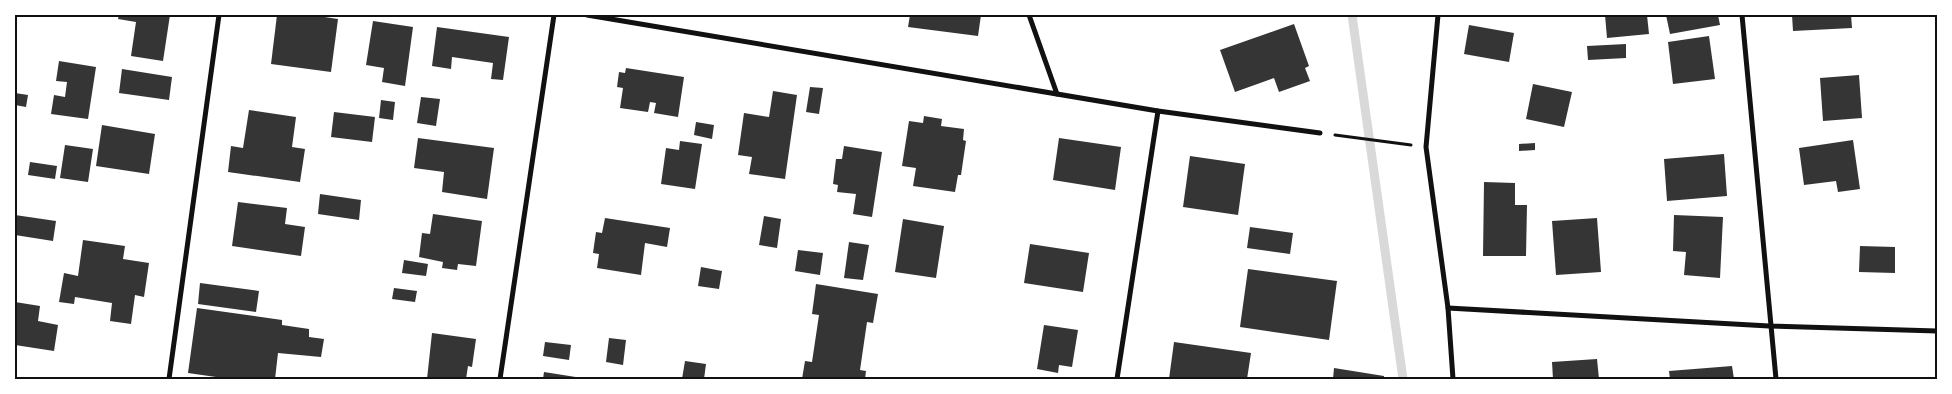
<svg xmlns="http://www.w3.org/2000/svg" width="1952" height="394" font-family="'Roboto Condensed',sans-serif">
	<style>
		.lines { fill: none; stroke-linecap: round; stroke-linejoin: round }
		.stream { stroke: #d9d9d9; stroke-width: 9 }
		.building { fill: #353535 }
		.path { stroke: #111; stroke-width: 3 }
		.minor { stroke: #111; stroke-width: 5 }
		.neatline { fill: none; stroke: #111; stroke-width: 2 }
	</style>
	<rect width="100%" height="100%" fill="#fff"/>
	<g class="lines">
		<!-- stream -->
		<polyline class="stream" points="1352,15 1403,379"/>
	</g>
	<!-- building -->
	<g class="building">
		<polygon points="119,15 170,15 163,61 131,56 136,22 118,19"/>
		<polygon points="277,15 311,15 338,19 331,72 271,64"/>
		<polygon points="910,15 981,15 978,36 908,27"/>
		<polygon points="1605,15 1647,15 1649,34 1607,38"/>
		<polygon points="1666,15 1718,15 1720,25 1670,34"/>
		<polygon points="1792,15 1851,15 1852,28 1793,31"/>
		<polygon points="373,21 413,27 405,86 382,82 384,68 366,65"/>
		<polygon points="1294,24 1309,66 1305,68 1310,81 1279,92 1274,78 1235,92 1220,50"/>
		<polygon points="1469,25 1514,33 1509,62 1464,54"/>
		<polygon points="437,27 509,37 503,80 491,79 493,63 452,57 451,69 432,66"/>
		<polygon points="1709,36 1715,79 1673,84 1668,42"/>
		<polygon points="1626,44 1626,58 1588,60 1587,46"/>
		<polygon points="59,61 96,67 88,119 51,114 54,95 65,97 67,82 56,81"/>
		<polygon points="626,68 684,77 678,117 654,113 656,103 650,102 648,112 620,108 623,88 617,87 619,72 625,73"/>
		<polygon points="122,69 172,77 169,100 119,93"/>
		<polygon points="1859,75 1862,118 1823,121 1820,78"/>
		<polygon points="1533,84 1572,92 1564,127 1526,119"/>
		<polygon points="810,87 823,88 819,114 806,112"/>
		<polygon points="773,91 797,95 785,179 749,174 752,157 738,155 744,113 769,117"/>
		<polygon points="15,93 28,95 26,107 15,105"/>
		<polygon points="421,97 440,99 436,126 417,123"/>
		<polygon points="381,100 395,102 393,120 379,118"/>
		<polygon points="249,110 296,117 292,147 305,149 300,182 228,172 231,146 243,148"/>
		<polygon points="334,112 375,117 372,142 331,137"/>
		<polygon points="924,116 942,119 941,126 964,129 963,140 966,141 961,175 958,175 955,192 913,186 916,168 902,166 909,121 923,123"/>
		<polygon points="696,122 714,125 712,139 694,135"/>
		<polygon points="102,125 155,134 149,174 96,166"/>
		<polygon points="418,138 494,148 487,199 442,192 444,172 414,168"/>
		<polygon points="1059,138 1121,147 1115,190 1053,180"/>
		<polygon points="1853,140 1860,189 1838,192 1836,181 1804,185 1799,148"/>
		<polygon points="680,141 702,144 695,189 661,184 666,148 679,150"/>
		<polygon points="1535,143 1535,150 1519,151 1519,144"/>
		<polygon points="65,145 93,149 88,182 60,178"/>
		<polygon points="844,146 882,152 872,217 853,214 856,194 837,192 838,185 833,184 836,159 842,159"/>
		<polygon points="1724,154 1727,196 1667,201 1664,159"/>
		<polygon points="1190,156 1245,164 1238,215 1183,207"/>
		<polygon points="30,162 57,166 55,179 28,175"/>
		<polygon points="1484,182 1515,183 1515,205 1527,205 1526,256 1483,256"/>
		<polygon points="320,194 361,200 359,220 318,214"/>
		<polygon points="238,202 287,208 285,224 305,227 301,256 232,246"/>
		<polygon points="433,214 482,221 476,266 458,264 457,270 442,268 443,262 419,257 422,233 430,234"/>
		<polygon points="15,215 56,221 53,241 15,235"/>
		<polygon points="1674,215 1723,217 1720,278 1684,275 1686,252 1673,251"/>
		<polygon points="764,216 781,219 777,248 759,245"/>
		<polygon points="605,218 670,228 667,247 645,243 641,275 597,268 599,254 593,253 596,232 602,233"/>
		<polygon points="1597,218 1601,272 1556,275 1552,221"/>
		<polygon points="903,219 944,226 936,278 895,272"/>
		<polygon points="1250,227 1293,233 1290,254 1247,248"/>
		<polygon points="83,240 125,246 123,259 149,263 144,297 135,295 131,324 110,321 112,303 75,297 74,304 59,302 64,273 78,276"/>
		<polygon points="849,242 869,245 863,280 844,278"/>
		<polygon points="1030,244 1089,253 1083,292 1024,283"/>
		<polygon points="1860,246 1895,247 1895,273 1859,272"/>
		<polygon points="798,250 823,253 820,275 795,271"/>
		<polygon points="404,260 428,264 426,276 402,273"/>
		<polygon points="701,267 722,271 719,289 698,286"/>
		<polygon points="1248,269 1337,281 1329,340 1240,327"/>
		<polygon points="200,283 259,291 256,312 198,304"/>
		<polygon points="816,284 878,294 873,323 867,322 860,370 866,371 865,379 802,379 805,361 812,362 819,315 812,314"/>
		<polygon points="394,288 417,291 415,302 392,299"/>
		<polygon points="15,302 40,306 38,321 58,325 54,351 15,345"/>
		<polygon points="197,308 282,320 282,325 309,329 309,337 324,339 321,357 278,353 275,379 230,379 188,373"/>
		<polygon points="1044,325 1078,330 1072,367 1059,365 1058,373 1037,369"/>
		<polygon points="432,333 476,339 472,367 468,366 466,379 427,379"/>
		<polygon points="609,338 626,340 623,365 606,362"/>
		<polygon points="545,342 571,345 569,360 543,356"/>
		<polygon points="1174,342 1251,353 1247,379 1169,379"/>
		<polygon points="1597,359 1599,379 1553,379 1552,362"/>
		<polygon points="685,361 706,364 704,379 682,379"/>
		<polygon points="1732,366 1734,379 1670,379 1669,371"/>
		<polygon points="1334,368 1384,376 1384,379 1333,379"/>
		<polygon points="544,372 582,378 582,379 543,379"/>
	</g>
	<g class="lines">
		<!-- path -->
		<polyline class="path" points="1335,135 1411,145"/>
		<!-- minor -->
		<g class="minor">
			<polyline points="587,15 1158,111 1320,133"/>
			<polyline points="1029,15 1057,94"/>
			<polyline points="1438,15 1426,147 1448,308 1453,379"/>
			<polyline points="1742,15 1776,379"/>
			<polyline points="1448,308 1769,326 1937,331"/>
			<polyline points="169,379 219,15"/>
			<polyline points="500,379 554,15"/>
			<polyline points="1117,379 1158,111"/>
		</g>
	</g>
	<!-- border -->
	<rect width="1952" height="394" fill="none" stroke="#ffffff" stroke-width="32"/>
	<rect x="16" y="16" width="1920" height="362" class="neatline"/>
</svg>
